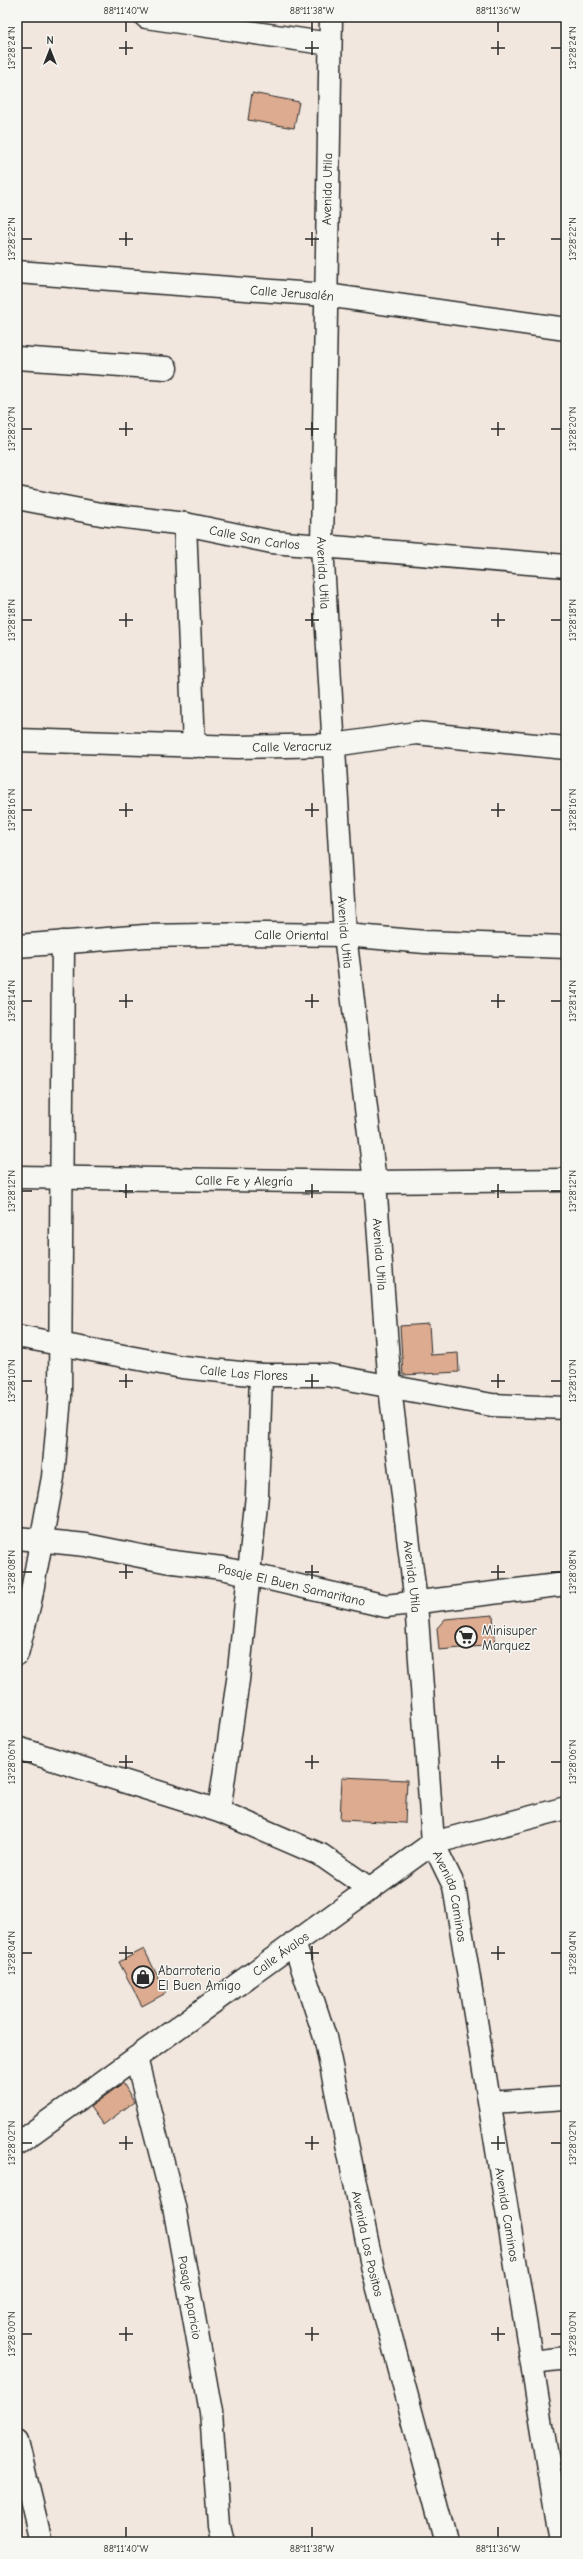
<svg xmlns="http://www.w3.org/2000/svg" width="583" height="2559" font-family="'Comic Neue',sans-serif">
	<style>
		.building { fill: #ddab8f; stroke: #2b2b2b }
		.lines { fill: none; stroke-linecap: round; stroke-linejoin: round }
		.minor-casing { stroke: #2b2b2b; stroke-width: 25 }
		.minor { stroke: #f6f6f2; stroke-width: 22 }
		.ticks { fill: none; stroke: #2b2b2b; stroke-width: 1.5 }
		.labels { text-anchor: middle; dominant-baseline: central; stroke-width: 3; stroke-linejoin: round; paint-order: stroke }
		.street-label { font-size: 13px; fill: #2b2b2b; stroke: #f6f6f2 }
		.poi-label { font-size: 13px; fill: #2b2b2b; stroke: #f6f6f2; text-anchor: start }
		.neatline { fill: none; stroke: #2b2b2b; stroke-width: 1.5 }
		.ticks-label { font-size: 10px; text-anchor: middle; fill: #2b2b2b }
	</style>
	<rect width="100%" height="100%" fill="#f1e7de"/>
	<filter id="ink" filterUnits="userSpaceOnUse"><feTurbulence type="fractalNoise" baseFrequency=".025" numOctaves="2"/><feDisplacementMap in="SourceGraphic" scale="8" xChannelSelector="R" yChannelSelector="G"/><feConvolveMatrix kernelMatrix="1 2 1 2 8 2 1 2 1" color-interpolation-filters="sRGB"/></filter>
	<g filter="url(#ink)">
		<!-- building -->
		<g class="building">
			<polygon points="252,93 299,102 294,128 248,120"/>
			<polygon points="429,1324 431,1355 458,1353 459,1372 403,1375 400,1326"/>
			<polygon points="493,1615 495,1645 439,1650 437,1628 445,1619"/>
			<polygon points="342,1777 407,1780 405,1823 340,1820"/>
			<polygon points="144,1949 166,1993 142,2006 119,1962"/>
			<polygon points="123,2083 134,2102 103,2125 90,2107"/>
		</g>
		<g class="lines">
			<!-- minor casing -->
			<g class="minor-casing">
				<g id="minor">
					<polyline points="146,17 330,44"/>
					<path id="s1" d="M331,17L322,546L345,935L375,1182L390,1388L416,1603L433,1843L454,1886L561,2542"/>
					<path id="s2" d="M17,272L326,295L566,329"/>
					<polyline points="17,358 166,368"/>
					<path id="s3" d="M17,498L101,514L185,524L272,542L566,566"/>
					<polyline points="185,524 194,746"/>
					<path id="s4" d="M17,740L238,747L334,745L416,733L566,748"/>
					<path id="s5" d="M17,946L145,936L265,934L345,935L425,942L566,947"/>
					<path id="s6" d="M17,1177L375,1182L566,1180"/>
					<path id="s7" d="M17,1336L182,1367L261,1375H327L492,1405L566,1408"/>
					<path id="s8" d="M17,1538L86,1545L165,1561L222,1568L386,1606L566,1584"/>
					<polyline points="17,1654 30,1602 53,1477 60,1397 63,942"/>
					<polyline points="17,1748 219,1811 321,1855 370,1889"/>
					<polyline points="219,1811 238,1680 257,1495 261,1375"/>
					<path id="s9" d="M294,1943L325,2037L373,2270L446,2542"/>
					<path id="s10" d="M136,2058L174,2206L211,2412L219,2525L223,2542"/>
					<polyline points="490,2103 566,2098"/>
					<path id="s11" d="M17,2144L433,1843L566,1808"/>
					<polyline points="533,2362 566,2358"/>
					<polyline points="17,2441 41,2542"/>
				</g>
			</g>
			<!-- minor -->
			<use href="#minor" class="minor"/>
		</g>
	</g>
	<!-- ticks -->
	<path class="ticks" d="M126,22V32M312,22V32M498,22V32M126,41V55M312,41V55M498,41V55M22,48H32M119,48H133M305,48H319M491,48H505M551,48H561M126,232V246M312,232V246M498,232V246M22,239H32M119,239H133M305,239H319M491,239H505M551,239H561M126,422V436M312,422V436M498,422V436M22,429H32M119,429H133M305,429H319M491,429H505M551,429H561M126,613V627M312,613V627M498,613V627M22,620H32M119,620H133M305,620H319M491,620H505M551,620H561M126,803V817M312,803V817M498,803V817M22,810H32M119,810H133M305,810H319M491,810H505M551,810H561M126,994V1008M312,994V1008M498,994V1008M22,1001H32M119,1001H133M305,1001H319M491,1001H505M551,1001H561M126,1184V1198M312,1184V1198M498,1184V1198M22,1191H32M119,1191H133M305,1191H319M491,1191H505M551,1191H561M126,1374V1388M312,1374V1388M498,1374V1388M22,1381H32M119,1381H133M305,1381H319M491,1381H505M551,1381H561M126,1565V1579M312,1565V1579M498,1565V1579M22,1572H32M119,1572H133M305,1572H319M491,1572H505M551,1572H561M126,1755V1769M312,1755V1769M498,1755V1769M22,1762H32M119,1762H133M305,1762H319M491,1762H505M551,1762H561M126,1946V1960M312,1946V1960M498,1946V1960M22,1953H32M119,1953H133M305,1953H319M491,1953H505M551,1953H561M126,2136V2150M312,2136V2150M498,2136V2150M22,2143H32M119,2143H133M305,2143H319M491,2143H505M551,2143H561M126,2327V2341M312,2327V2341M498,2327V2341M22,2334H32M119,2334H133M305,2334H319M491,2334H505M551,2334H561M126,2527V2537M312,2527V2537M498,2527V2537"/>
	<!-- icons -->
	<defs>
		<g id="supermarket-ring" transform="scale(1.15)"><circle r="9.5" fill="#f6f6f2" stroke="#2b2b2b" stroke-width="1.5"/><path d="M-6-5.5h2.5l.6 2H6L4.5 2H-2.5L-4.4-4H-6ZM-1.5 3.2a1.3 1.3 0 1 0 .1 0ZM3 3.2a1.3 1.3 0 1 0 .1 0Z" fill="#2b2b2b"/></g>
		<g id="shop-ring" transform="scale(1.15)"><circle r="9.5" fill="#f6f6f2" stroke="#2b2b2b" stroke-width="1.5"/><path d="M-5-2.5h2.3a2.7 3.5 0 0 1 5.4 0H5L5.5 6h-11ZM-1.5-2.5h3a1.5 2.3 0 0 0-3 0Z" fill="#2b2b2b"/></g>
	</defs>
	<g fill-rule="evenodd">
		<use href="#supermarket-ring" x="466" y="1637"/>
		<use href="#shop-ring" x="143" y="1977"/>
	</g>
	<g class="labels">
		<!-- street labels -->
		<g class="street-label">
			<text transform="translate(327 189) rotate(-89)">Avenida Utila</text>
			<text stroke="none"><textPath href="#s2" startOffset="276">Calle Jerusalén</textPath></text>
			<text stroke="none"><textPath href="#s3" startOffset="241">Calle San Carlos</textPath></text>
			<text stroke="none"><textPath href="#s1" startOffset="556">Avenida Utila</textPath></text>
			<text stroke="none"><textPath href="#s4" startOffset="275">Calle Veracruz</textPath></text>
			<text stroke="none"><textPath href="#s1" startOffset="916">Avenida Utila</textPath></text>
			<text stroke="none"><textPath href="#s5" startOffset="275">Calle Oriental</textPath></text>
			<text stroke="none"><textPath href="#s6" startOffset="227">Calle Fe y Alegría</textPath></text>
			<text stroke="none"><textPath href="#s1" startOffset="1240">Avenida Utila</textPath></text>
			<text stroke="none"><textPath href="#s7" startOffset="230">Calle Las Flores</textPath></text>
			<text stroke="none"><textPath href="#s1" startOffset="1564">Avenida Utila</textPath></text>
			<text stroke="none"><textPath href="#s8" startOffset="279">Pasaje El Buen Samaritano</textPath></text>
			<text stroke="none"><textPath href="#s1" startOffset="1888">Avenida Caminos</textPath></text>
			<text stroke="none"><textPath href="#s11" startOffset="325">Calle Ávalos</textPath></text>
			<text stroke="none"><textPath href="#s1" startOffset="2212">Avenida Caminos</textPath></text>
			<text stroke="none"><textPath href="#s9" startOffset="310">Avenida Los Positos</textPath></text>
			<text stroke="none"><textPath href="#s10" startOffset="246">Pasaje Aparicio</textPath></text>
		</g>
		<!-- poi labels -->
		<g class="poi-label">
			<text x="482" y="1630">Minisuper<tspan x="482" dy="15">Marquez</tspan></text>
			<text x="158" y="1970">Abarroteria<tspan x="158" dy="15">El Buen Amigo</tspan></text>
		</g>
	</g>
	<!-- margin -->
	<rect width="583" height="2559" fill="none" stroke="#f6f6f2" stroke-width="44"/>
	<!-- north arrow -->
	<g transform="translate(50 50)" stroke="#f6f6f2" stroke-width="3" paint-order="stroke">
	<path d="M0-3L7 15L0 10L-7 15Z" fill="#2b2b2b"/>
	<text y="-6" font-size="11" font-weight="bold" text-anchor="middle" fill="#2b2b2b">N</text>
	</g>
	<rect x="22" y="22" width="539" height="2515" class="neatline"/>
	<g class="ticks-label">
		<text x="126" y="14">88°11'40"W</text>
		<text x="312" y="14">88°11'38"W</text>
		<text x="498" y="14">88°11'36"W</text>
		<text transform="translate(11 48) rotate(-90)" y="4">13°28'24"N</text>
		<text transform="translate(572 48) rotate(-90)" y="4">13°28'24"N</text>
		<text transform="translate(11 239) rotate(-90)" y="4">13°28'22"N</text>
		<text transform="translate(572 239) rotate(-90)" y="4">13°28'22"N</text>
		<text transform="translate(11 429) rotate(-90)" y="4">13°28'20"N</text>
		<text transform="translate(572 429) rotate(-90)" y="4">13°28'20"N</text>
		<text transform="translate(11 620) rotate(-90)" y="4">13°28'18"N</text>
		<text transform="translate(572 620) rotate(-90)" y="4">13°28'18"N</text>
		<text transform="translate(11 810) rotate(-90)" y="4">13°28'16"N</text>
		<text transform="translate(572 810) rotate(-90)" y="4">13°28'16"N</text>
		<text transform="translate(11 1001) rotate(-90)" y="4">13°28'14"N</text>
		<text transform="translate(572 1001) rotate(-90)" y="4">13°28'14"N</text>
		<text transform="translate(11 1191) rotate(-90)" y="4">13°28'12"N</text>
		<text transform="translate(572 1191) rotate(-90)" y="4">13°28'12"N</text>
		<text transform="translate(11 1381) rotate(-90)" y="4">13°28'10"N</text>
		<text transform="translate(572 1381) rotate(-90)" y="4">13°28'10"N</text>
		<text transform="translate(11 1572) rotate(-90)" y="4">13°28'08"N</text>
		<text transform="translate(572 1572) rotate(-90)" y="4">13°28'08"N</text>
		<text transform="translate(11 1762) rotate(-90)" y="4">13°28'06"N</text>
		<text transform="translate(572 1762) rotate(-90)" y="4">13°28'06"N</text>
		<text transform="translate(11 1953) rotate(-90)" y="4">13°28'04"N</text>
		<text transform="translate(572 1953) rotate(-90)" y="4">13°28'04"N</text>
		<text transform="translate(11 2143) rotate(-90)" y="4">13°28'02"N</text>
		<text transform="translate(572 2143) rotate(-90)" y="4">13°28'02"N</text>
		<text transform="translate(11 2334) rotate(-90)" y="4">13°28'00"N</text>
		<text transform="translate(572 2334) rotate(-90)" y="4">13°28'00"N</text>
		<text x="126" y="2552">88°11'40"W</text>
		<text x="312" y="2552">88°11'38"W</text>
		<text x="498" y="2552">88°11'36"W</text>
	</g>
</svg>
